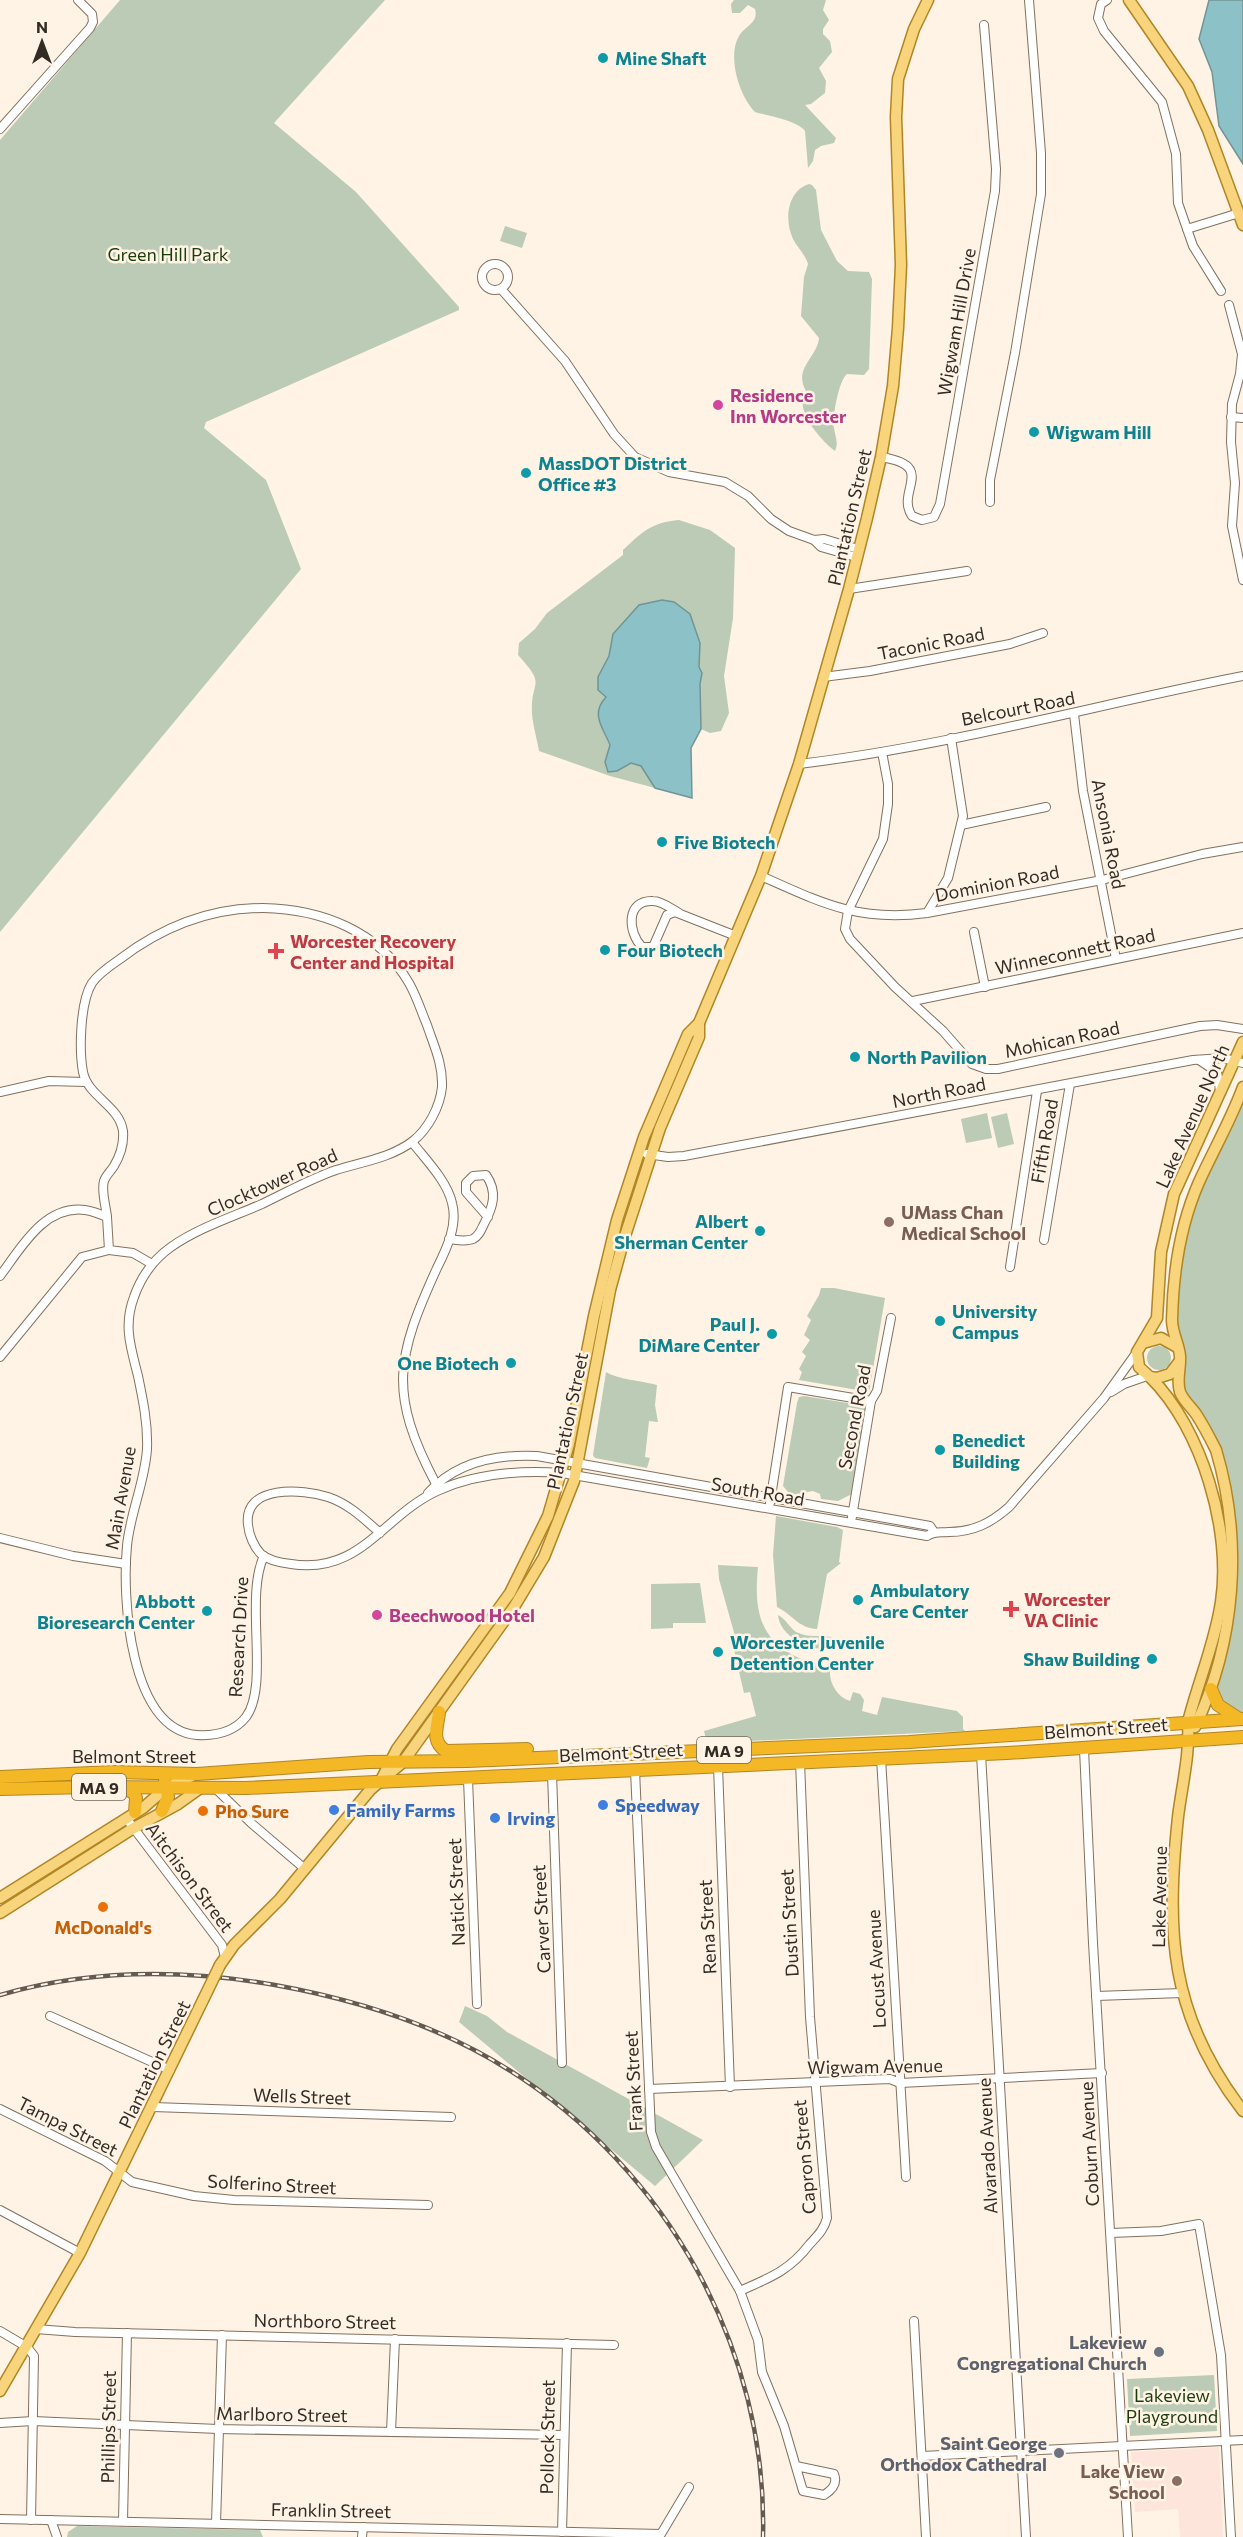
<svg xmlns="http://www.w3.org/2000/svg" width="1243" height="2537" font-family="Commissioner,sans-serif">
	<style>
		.education { fill: #fee5db }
		.green { fill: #bbcbb5 }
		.water { fill: #8cc2c7; stroke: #719596; stroke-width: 1.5 }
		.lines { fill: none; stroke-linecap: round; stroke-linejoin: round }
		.minor-casing { stroke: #82715e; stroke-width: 10 }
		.major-casing { stroke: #b08625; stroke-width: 13 }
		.highway-casing { stroke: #b08625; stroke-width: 14 }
		.minor { stroke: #fff; stroke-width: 8 }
		.major { stroke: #f8d47c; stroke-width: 10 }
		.highway { stroke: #f4b725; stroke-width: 12 }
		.rail-casing { stroke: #635a51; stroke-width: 4.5 }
		.rail { stroke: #fff3e6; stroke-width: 2; stroke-dasharray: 7; stroke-linecap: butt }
		.major-bridge-casing { stroke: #b08625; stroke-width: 13; stroke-linecap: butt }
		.major-bridge { stroke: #f8d47c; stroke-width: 10 }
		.culture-dot { fill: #0f9aa8; stroke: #fff3e6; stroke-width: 2 }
		.hotel-dot { fill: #d1479c; stroke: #fff3e6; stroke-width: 2 }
		.health-dot { fill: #e0444e; stroke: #fff3e6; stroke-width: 2 }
		.education-dot { fill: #8d6e63; stroke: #fff3e6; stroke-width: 2 }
		.shop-dot { fill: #3f7fe0; stroke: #fff3e6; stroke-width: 2 }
		.food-dot { fill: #e8710a; stroke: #fff3e6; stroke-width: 2 }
		.worship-dot { fill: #6b7280; stroke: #fff3e6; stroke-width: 2 }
		.labels { text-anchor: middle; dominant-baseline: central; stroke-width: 5; stroke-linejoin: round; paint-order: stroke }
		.shield { fill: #fff3e6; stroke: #70685e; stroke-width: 1.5 }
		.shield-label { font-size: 16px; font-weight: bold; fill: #332c24 }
		.culture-label { font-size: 18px; font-weight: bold; fill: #0d838f; stroke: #fff3e6; text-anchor: start }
		.park-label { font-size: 18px; fill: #193c09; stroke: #fff3e6 }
		.street-label { font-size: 18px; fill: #332c24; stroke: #fff3e6 }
		.hotel-label { font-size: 18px; font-weight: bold; fill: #b23c85; stroke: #fff3e6; text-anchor: start }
		.health-label { font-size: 18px; font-weight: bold; fill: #be3a42; stroke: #fff3e6; text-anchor: start }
		.education-label { font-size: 18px; font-weight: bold; fill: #785e54; stroke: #fff3e6; text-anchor: start }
		.shop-label { font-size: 18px; font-weight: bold; fill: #366cbe; stroke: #fff3e6; text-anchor: start }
		.food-label { font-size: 18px; font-weight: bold; fill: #c56008; stroke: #fff3e6; text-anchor: start }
		.worship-label { font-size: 18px; font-weight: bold; fill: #5b616d; stroke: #fff3e6; text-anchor: end }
	</style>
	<rect width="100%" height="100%" fill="#fff3e6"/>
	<!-- education -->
	<polygon class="education" points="1219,2447 1223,2537 1180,2537 1178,2509 1135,2512 1131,2452"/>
	<!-- green -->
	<g class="green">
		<polygon points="120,0 385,0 274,123 356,192 459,307 459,310 206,422 204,428 266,480 301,569 0,932 0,140"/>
		<path d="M734,0H826L823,10L829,20L823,29V34L830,41L832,52L819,68L826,81L825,93L811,104L805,105L836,138L834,143L821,146L815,150L813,161L808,168L805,131C798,121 769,116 755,112C739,96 727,56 739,36C746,25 759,23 755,9L748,5L740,13H732L731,4Z"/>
		<path d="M809,184L812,185L816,190L821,230L837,261L848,271L869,272L872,279L869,369L864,375L847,374C839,380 832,417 834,428C835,437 839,442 835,451C821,441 792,407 806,391C793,368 817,358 819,338L801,316L804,277L808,264C805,254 797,247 793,239C784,220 787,191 809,184Z"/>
		<polygon points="505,226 527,233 522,248 500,241"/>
		<path d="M679,520L710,530L735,548L733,618L724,676L729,713L721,731L710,733L701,729L700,684L702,673L699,667L700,643L613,634L609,656L598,677L607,697L599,708L602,730L610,746L605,762L617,771L631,763L642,766L655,788L610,776L539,751C537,739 533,726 532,714C530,678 548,688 518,655L519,643L535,629L547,613L623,555V550C642,532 652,522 679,520Z"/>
		<polygon points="1243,1087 1243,1719 1239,1719 1211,1689 1234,1611 1238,1562 1236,1522 1228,1483 1178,1384 1174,1335 1183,1230"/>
		<polygon points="987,1113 992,1138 966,1143 961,1119"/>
		<polygon points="1007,1113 1014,1144 998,1148 991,1117"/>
		<polygon points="821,1288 834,1288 885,1298 869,1392 799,1380 802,1372 799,1369 806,1356 802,1352 810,1340 804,1335 811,1320 807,1316 819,1295"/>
		<circle cx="1159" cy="1358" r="12"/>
		<path d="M606,1372C617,1379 642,1381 657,1385L655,1405L658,1422L649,1421L645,1457L650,1458L647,1468L595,1458L593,1455Z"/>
		<polygon points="804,1396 860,1405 866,1409 852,1494 838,1501 821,1499 820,1494 813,1491 807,1492 805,1496 789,1493 783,1486 797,1403 799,1397"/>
		<path d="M776,1516L837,1527L843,1530L839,1562L841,1563L827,1574L817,1629C798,1628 792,1614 777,1607L773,1555Z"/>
		<path d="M718,1565L758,1567C754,1607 758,1640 799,1658C809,1663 820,1663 830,1670C829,1683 837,1697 850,1701L853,1692L860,1694L864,1700L862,1711L877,1715L882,1697L957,1711L963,1717V1729L965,1731L707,1743L704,1731L756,1716L750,1692L744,1693L731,1637L735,1636L719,1579Z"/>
		<polygon points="700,1583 706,1623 673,1623 673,1628 651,1629 651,1584"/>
		<path d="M778,1615C786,1619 789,1627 796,1632C808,1638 819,1635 831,1637L829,1649C810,1651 780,1637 778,1615Z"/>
		<polygon points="465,2006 487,2016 507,2032 703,2140 655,2186 459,2022"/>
		<polygon points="1214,2375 1217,2431 1130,2436 1127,2379"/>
		<polygon points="77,2526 260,2530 263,2537 67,2537 68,2532"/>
	</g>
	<!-- water -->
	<g class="water">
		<polygon points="1209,0 1243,0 1243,164 1219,126 1212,72 1199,39"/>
		<path d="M662,600L674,602L690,614L700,643L699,667L702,673L700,684L701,729L691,748L692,798L655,788L641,766L631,763L617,771L608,772L605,762L610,745C603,728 590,714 606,697L598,690V677L609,656L613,634L639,605Z"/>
	</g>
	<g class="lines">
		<!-- minor casing -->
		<g class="minor-casing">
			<g id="minor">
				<polyline points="1107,0 1101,4 1098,18 1104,31 1162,102 1176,154 1178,203 1193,246 1221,291"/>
				<polyline points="0,129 90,28 93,22 92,14 78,0"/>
				<polyline points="1187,229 1239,213"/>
				<circle cx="495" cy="277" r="13"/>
				<polyline points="501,289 565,361 614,434 635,457 669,472 725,482 748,496 771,519 789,531 814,540 824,539 858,549"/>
				<polyline points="1229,305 1242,354 1240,374 1232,404 1231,442 1235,483 1232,526 1243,580"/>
				<polyline points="1231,417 1243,418"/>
				<path d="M881,457C938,466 895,491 912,516L922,520L934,517L940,504L995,191L996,169L984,25"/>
				<polyline points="990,502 990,480 1015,353 1041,194 1041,153 1029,0"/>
				<polyline points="814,540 821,547 856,557"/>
				<polyline points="849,589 967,571"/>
				<polyline points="823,677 870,671 1010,644 1043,633"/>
				<polyline points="1074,714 1083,791 1116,959"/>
				<polyline points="882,752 888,784 888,804 883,839 848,911 845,929 850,939 895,987 943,1031 972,1064 986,1069 998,1069 1200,1026 1217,1025 1243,1029"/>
				<path d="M799,764C949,746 1095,705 1243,676"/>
				<polyline points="961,825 1046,807"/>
				<path d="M761,876C822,903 858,922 927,913L1102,880L1202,854L1243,847"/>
				<path d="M679,913C672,909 662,901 653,901C625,900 628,933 642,947H653L667,915L675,912L736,936"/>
				<polyline points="927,913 948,878 963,816 951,738"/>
				<polyline points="974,932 985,987"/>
				<polyline points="913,1001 1243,933"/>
				<polyline points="1199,1060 1217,1072 1220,1090"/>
				<polyline points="0,1092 49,1081 86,1082"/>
				<path d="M412,1142C426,1160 447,1181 452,1203C458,1225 447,1248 437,1268C396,1358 388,1393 436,1484"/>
				<polyline points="647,1154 668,1157 684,1156 1193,1060 1223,1058 1243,1063"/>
				<path d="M107,1217C106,1207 101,1190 104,1181C106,1175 111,1171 114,1166C120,1156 124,1143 123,1131C119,1105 88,1097 83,1072C79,1050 80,1002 92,983C99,973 110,966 120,959C161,928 210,908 263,908C321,909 379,931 409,983C417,997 421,1011 427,1025C434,1046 443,1064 442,1087C440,1107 428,1129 413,1141C391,1158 361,1162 336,1170C310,1179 287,1192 262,1204C232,1217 198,1228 171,1247C154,1259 141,1277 134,1297C123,1326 131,1348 138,1376C143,1400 148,1424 147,1449C145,1482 130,1513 127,1546C122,1596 129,1730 197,1735C215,1736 234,1732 246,1717C270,1685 244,1597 264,1556"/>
				<path d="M449,1239C457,1240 466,1242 473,1239C479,1236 481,1230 484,1224C493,1207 498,1192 486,1175L473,1176L466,1183V1192L488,1217"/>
				<polyline points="1044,1240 1070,1084"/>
				<polyline points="1010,1267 1037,1091"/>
				<path d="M0,1276C21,1248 44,1205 85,1210C92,1211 100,1214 107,1217L109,1250L133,1253L152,1264"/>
				<polyline points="0,1357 82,1257 109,1250"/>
				<polyline points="1111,1392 1124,1384 1147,1376"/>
				<path d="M428,1493C456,1462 497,1454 537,1456L930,1526L934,1532"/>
				<polyline points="770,1503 788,1387 871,1401"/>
				<polyline points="852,1517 871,1401 877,1391 891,1318"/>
				<path d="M380,1533C364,1519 349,1504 328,1497C303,1489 243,1484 248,1525C249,1535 254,1547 261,1554C268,1560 282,1563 291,1564C360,1575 383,1516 437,1491C476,1473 519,1470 562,1473L927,1536C935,1531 940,1533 949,1532C973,1532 991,1523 1009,1507L1104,1398L1137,1352"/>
				<polyline points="0,1538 73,1556 126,1564"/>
				<polyline points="1084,1749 1093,1943 1128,2537"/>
				<polyline points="981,1754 1026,2537"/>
				<polyline points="881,1758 906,2177"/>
				<polyline points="718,1766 730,2087"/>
				<path d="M635,1770L651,2132L656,2147L740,2291L758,2340L762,2372L784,2426L803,2491L824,2495C832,2490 838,2484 834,2474L796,2466"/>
				<polyline points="552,1773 562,2063"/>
				<polyline points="468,1779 477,2004"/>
				<polyline points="216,1789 251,1823 305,1869"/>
				<polyline points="126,1818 222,1945 225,1957"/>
				<polyline points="1096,1996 1182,1993"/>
				<polyline points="50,2016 170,2070"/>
				<polyline points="649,2089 890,2079 900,2083 1102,2073"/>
				<polyline points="153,2107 451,2117"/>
				<polyline points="0,2109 105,2161 132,2182 194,2196 234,2200 428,2205"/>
				<polyline points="0,2210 80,2253"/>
				<polyline points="1111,2233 1161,2231 1199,2224 1221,2355 1231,2537"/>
				<path d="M740,2291C769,2278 789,2271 809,2245C817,2236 824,2230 827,2218L810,2017L800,1761"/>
				<polyline points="914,2321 926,2537"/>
				<polyline points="36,2329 75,2332 614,2345"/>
				<polyline points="0,2331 27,2347 34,2356 31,2520"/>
				<polyline points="0,2423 33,2421 218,2429 564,2435"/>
				<polyline points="391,2432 395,2339"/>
				<polyline points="922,2456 1243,2440"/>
				<polyline points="0,2519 661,2534 689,2487"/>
				<polyline points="51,2520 57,2537"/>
				<polyline points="123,2521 127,2333"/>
				<polyline points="216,2523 222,2335"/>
				<polyline points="562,2532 567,2343"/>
				<polyline points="362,2537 363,2527"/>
			</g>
		</g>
		<!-- major casing -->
		<g class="major-casing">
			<g id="major">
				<polyline points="1129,0 1188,86 1208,130 1243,225"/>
				<polyline points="1143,1343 1161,1338 1177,1347"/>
				<polyline points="1179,1362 1170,1374 1157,1378 1150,1377 1139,1367 1137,1352 1157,1318 1161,1252 1174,1194 1243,1042"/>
				<path d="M1150,1377C1202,1428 1232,1531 1221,1602C1215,1643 1198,1682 1188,1722C1190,1754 1182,1785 1178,1817C1166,1932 1169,2015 1243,2111"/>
				<path d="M1195,1727C1236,1641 1243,1540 1216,1450C1210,1438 1204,1426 1196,1414C1191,1407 1183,1400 1180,1392C1176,1380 1181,1368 1180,1356C1179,1344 1172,1333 1172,1320C1173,1274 1180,1225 1199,1182C1213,1151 1231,1120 1243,1087"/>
				<polyline points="380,1782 397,1749 510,1593 548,1516 569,1444 594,1316 617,1220 644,1137 688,1034 699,1023 761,876 799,764 849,589 867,518 881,457 893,386 898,328 901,265 896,117 898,79 914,29 928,0"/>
				<polyline points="0,1898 143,1808 167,1787 194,1775"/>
				<polyline points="0,1913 132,1829 178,1804 199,1789"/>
				<polyline points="220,1965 234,1945 280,1899 370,1790 403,1762 514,1607 544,1557 574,1481 610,1290 624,1239 660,1128 699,1037 699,1023"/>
				<polyline points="0,2391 80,2253 203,2000"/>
			</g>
		</g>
		<!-- highway casing -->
		<g class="highway-casing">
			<g id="highway">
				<polyline points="1211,1689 1218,1705 1238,1718"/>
				<path d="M439,1712C438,1726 430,1741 446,1751L527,1749"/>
				<polyline points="0,1777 114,1772 197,1774 368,1762 467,1761 909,1742 1243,1719"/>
				<polyline points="124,1788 134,1793 136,1798 135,1812"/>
				<polyline points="0,1789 89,1787 246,1788 1007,1753 1243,1737"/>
				<polyline points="162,1811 168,1797 165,1781"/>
			</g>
		</g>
		<!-- minor -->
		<use href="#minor" class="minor"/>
		<!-- major -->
		<use href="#major" class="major"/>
		<!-- highway -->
		<use href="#highway" class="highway"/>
		<!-- rail casing -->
		<g class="rail-casing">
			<path id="rail" d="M0,1995C90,1969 183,1969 275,1985C358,2000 438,2025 509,2070C667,2169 768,2350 763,2537"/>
		</g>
		<!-- rail -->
		<use href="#rail" class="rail"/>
		<!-- major-bridge casing -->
		<g class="major-bridge-casing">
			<polyline id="major-bridge" points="203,2000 220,1965"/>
		</g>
		<!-- major-bridge -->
		<use href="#major-bridge" class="major-bridge"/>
	</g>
	<!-- markers -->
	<g class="culture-dot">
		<circle cx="603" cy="58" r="6"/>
		<circle cx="1034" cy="432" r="6"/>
		<circle cx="526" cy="473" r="6"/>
		<circle cx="662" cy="842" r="6"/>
		<circle cx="605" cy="950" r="6"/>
		<circle cx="855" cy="1057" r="6"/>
		<circle cx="760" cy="1231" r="6"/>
		<circle cx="940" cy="1321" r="6"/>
		<circle cx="772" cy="1334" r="6"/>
		<circle cx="511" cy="1363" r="6"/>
		<circle cx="940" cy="1450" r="6"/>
		<circle cx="858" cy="1600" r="6"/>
		<circle cx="207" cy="1611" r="6"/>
		<circle cx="718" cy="1652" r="6"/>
		<circle cx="1152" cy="1659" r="6"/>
	</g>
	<g class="hotel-dot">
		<circle cx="718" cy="405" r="6"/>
		<circle cx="377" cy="1615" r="6"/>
	</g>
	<g class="health-dot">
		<path d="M273 942h6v6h6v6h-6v6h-6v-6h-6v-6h6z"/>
		<path d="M1008 1600h6v6h6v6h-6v6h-6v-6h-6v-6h6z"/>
	</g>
	<g class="education-dot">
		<circle cx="889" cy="1222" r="6"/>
		<circle cx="1177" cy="2481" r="6"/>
	</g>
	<g class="shop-dot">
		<circle cx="603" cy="1805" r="6"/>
		<circle cx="334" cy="1810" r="6"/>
		<circle cx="495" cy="1818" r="6"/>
	</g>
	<g class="food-dot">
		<circle cx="203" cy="1811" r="6"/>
		<circle cx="103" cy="1907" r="6"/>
	</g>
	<g class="worship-dot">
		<circle cx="1159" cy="2352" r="6"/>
		<circle cx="1059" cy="2453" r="6"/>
	</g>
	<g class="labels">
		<!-- shield labels -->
		<g class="shield">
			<rect x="697" y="1737" width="54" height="26" rx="4.5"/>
			<rect x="72" y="1774" width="54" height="26" rx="4.5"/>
		</g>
		<g class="shield-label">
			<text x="724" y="1750">MA 9</text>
			<text x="99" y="1787">MA 9</text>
		</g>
		<!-- culture labels -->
		<g class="culture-label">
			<text x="615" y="58">Mine Shaft</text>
			<text x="1046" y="432">Wigwam Hill</text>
			<text x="538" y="463">MassDOT District<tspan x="538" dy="21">Office #3</tspan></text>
			<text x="674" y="842">Five Biotech</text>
			<text x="617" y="950">Four Biotech</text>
			<text x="867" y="1057">North Pavilion</text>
			<text x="748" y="1221" text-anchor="end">Albert<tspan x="748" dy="21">Sherman Center</tspan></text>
			<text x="952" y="1311">University<tspan x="952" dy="21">Campus</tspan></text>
			<text x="760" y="1324" text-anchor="end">Paul J.<tspan x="760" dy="21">DiMare Center</tspan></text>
			<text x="499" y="1363" text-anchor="end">One Biotech</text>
			<text x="952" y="1440">Benedict<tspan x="952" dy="21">Building</tspan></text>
			<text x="870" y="1590">Ambulatory<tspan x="870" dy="21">Care Center</tspan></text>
			<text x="195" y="1601" text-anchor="end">Abbott<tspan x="195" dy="21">Bioresearch Center</tspan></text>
			<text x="730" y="1642">Worcester Juvenile<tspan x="730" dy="21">Detention Center</tspan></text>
			<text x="1140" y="1659" text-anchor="end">Shaw Building</text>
		</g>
		<!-- park labels -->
		<g class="park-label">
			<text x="168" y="254">Green Hill Park</text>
			<text x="1172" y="2395">Lakeview<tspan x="1172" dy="21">Playground</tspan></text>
		</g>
		<!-- street labels -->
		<g class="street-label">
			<text transform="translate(956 322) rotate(-80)">Wigwam Hill Drive</text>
			<text transform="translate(849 517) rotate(-77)">Plantation Street</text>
			<text transform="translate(931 643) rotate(-11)">Taconic Road</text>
			<text transform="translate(1018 708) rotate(-11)">Belcourt Road</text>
			<text transform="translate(1109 834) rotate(79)">Ansonia Road</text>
			<text transform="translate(997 883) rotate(-11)">Dominion Road</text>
			<text transform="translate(1075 951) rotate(-12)">Winneconnett Road</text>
			<text transform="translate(1062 1039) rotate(-12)">Mohican Road</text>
			<text transform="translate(939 1092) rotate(-11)">North Road</text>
			<text transform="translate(1192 1116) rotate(-66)">Lake Avenue North</text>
			<text transform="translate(1044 1141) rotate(-80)">Fifth Road</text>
			<text transform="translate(272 1182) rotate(-24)">Clocktower Road</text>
			<text transform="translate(854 1417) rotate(-79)">Second Road</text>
			<text transform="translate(567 1421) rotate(-78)">Plantation Street</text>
			<text transform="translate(758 1491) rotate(10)">South Road</text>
			<text transform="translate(120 1498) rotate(-80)">Main Avenue</text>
			<text transform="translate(238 1637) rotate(-87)">Research Drive</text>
			<text transform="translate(1106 1728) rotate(-4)">Belmont Street</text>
			<text transform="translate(621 1752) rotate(-3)">Belmont Street</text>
			<text x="134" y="1756">Belmont Street</text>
			<text transform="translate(190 1877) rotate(53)">Aitchison Street</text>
			<text transform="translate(456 1892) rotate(-92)">Natick Street</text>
			<text transform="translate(1159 1897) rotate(-89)">Lake Avenue</text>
			<text transform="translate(541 1919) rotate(-93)">Carver Street</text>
			<text transform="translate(789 1923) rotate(-93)">Dustin Street</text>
			<text transform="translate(707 1927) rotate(-93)">Rena Street</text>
			<text transform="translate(876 1969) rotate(-93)">Locust Avenue</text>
			<text transform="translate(154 2064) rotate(-64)">Plantation Street</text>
			<text transform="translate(875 2066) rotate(-1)">Wigwam Avenue</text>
			<text transform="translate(633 2081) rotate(-93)">Frank Street</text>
			<text transform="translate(302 2096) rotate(2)">Wells Street</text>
			<text transform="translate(68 2126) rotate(27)">Tampa Street</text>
			<text transform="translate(1089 2144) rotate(-93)">Coburn Avenue</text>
			<text transform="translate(987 2146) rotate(-93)">Alvarado Avenue</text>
			<text transform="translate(804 2157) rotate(-95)">Capron Street</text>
			<text transform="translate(272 2184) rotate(3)">Solferino Street</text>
			<text transform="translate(325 2321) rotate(1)">Northboro Street</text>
			<text transform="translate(282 2414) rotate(1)">Marlboro Street</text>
			<text transform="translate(108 2427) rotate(-89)">Phillips Street</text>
			<text transform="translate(547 2437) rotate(-89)">Pollock Street</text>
			<text transform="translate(331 2510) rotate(1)">Franklin Street</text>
		</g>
		<!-- hotel labels -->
		<g class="hotel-label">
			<text x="730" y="395">Residence<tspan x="730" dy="21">Inn Worcester</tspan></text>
			<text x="389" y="1615">Beechwood Hotel</text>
		</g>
		<!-- health labels -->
		<g class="health-label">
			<text x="290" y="941">Worcester Recovery<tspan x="290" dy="21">Center and Hospital</tspan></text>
			<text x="1024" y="1599">Worcester<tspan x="1024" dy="21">VA Clinic</tspan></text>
		</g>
		<!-- education labels -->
		<g class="education-label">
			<text x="901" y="1212">UMass Chan<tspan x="901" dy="21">Medical School</tspan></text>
			<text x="1165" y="2471" text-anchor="end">Lake View<tspan x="1165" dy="21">School</tspan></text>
		</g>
		<!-- shop labels -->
		<g class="shop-label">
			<text x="615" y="1805">Speedway</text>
			<text x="346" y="1810">Family Farms</text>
			<text x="507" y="1818">Irving</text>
		</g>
		<!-- food labels -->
		<g class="food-label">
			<text x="215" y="1811">Pho Sure</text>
			<text x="103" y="1927" text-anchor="middle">McDonald's</text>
		</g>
		<!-- worship labels -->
		<g class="worship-label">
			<text x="1147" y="2342">Lakeview<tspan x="1147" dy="21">Congregational Church</tspan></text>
			<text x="1047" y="2443">Saint George<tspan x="1047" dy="21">Orthodox Cathedral</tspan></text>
		</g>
	</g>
	<!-- north arrow -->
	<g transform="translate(42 42)" stroke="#fff3e6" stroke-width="4.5" paint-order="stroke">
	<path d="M0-4.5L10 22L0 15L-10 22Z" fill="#332c24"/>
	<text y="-9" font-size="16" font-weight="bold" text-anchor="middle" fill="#332c24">N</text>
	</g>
</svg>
